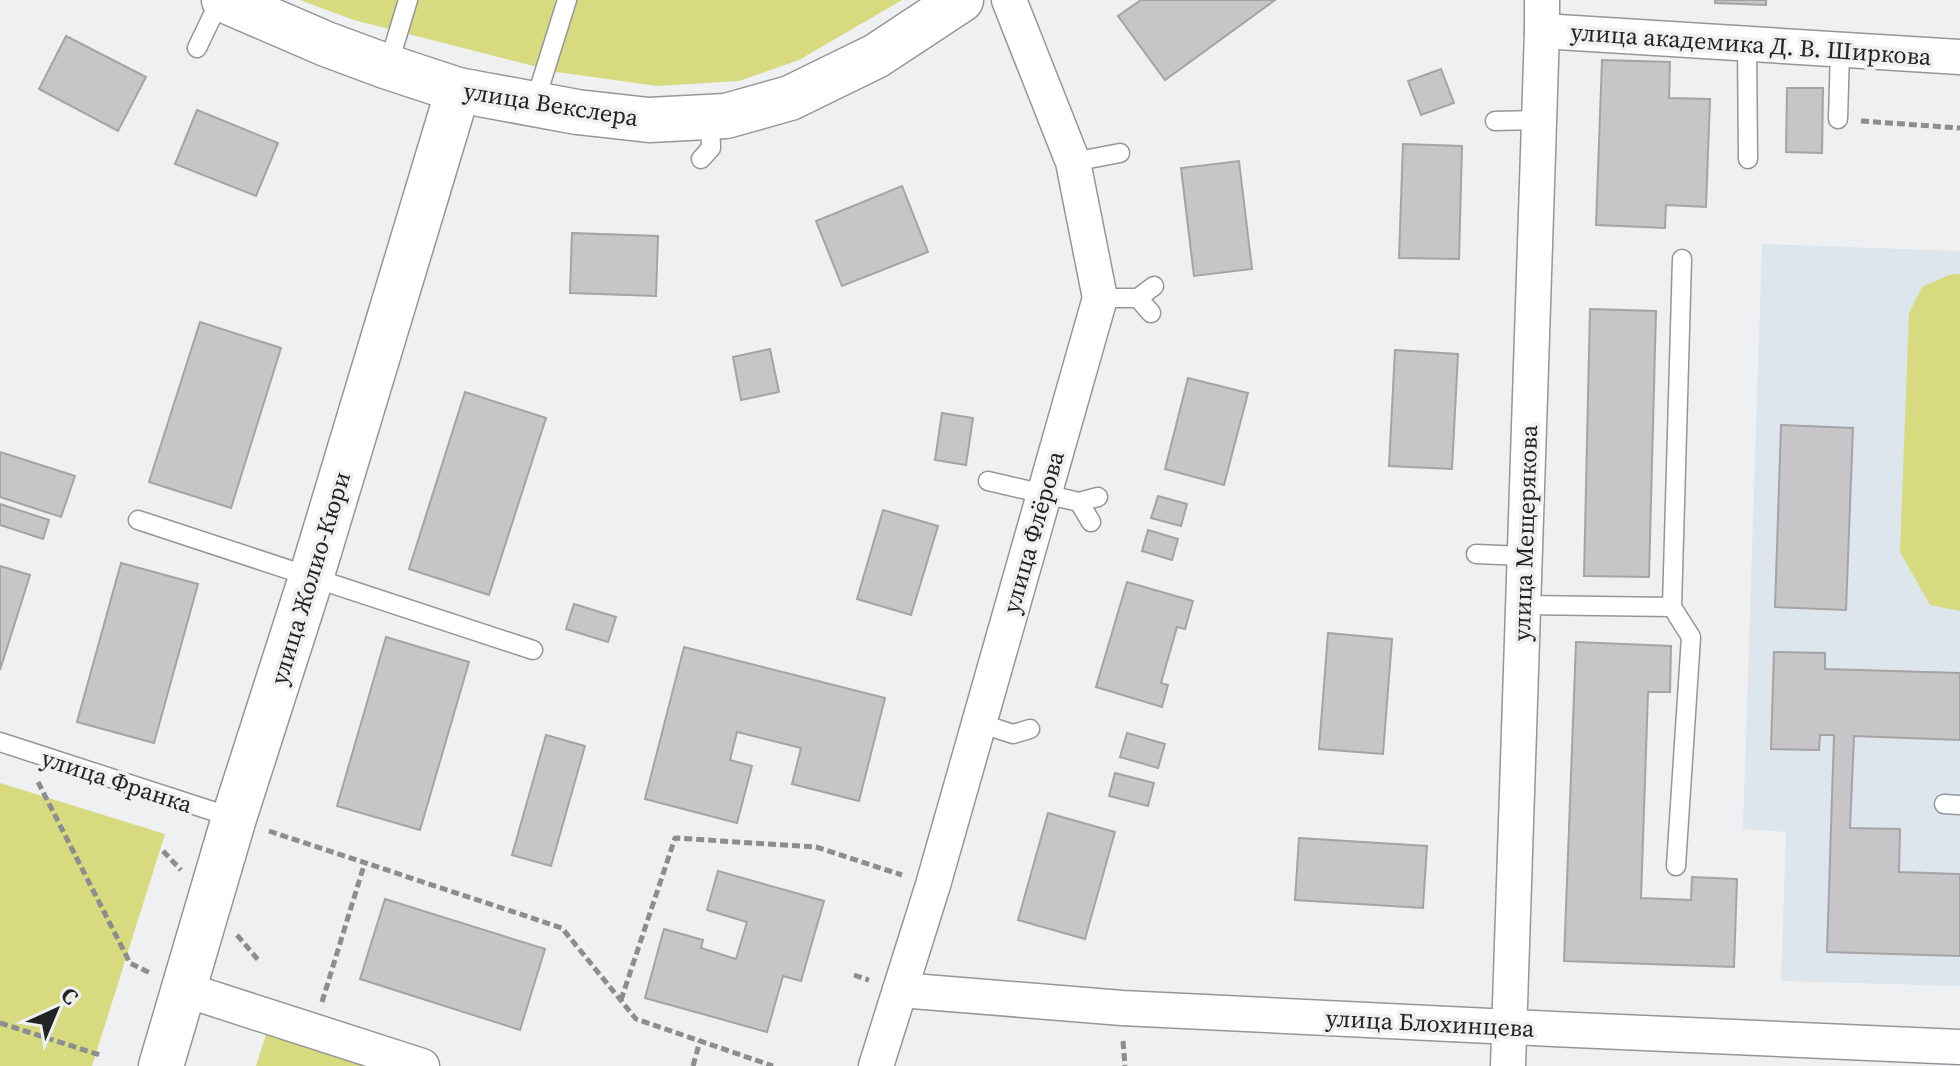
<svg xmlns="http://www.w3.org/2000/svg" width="1960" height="1066" font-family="'Source Serif 4',serif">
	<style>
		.built { fill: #dde6ed }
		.green { fill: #d7da7f }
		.building { fill: #c7c5c7; stroke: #a5a3a5; stroke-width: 2 }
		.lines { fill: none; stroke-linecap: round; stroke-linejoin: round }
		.lane-casing { stroke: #949698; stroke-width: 21 }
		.street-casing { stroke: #949698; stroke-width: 37 }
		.secondary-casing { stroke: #949698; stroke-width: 47 }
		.path { stroke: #8b8d8e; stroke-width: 5; stroke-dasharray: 8 4; stroke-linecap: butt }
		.lane { stroke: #fff; stroke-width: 18 }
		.street { stroke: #fff; stroke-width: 34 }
		.secondary { stroke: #fff; stroke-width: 44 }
		.labels { text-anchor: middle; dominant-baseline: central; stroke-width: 7; stroke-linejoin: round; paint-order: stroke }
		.street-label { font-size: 24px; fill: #222324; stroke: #eef0f2 }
	</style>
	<rect width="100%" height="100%" fill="#eef0f2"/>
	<!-- built -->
	<polygon class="built" points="1762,244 1960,251 1960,986 1781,981 1786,832 1743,829"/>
	<!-- green -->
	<g class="green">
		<polygon points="300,0 902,0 799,60 739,81 657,86 557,72 354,20"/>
		<polygon points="1960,274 1960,611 1930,605 1900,552 1909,313 1922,287 1949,275"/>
		<polygon points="0,783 165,834 92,1066 0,1066"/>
		<polygon points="267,1031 377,1066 256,1066"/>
	</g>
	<!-- building -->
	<g class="building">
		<polygon points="1141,0 1275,0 1165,80 1118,16"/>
		<polygon points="1715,0 1766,0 1766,5 1715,3"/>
		<polygon points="66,36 146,77 118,131 39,89"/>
		<polygon points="1602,60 1670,62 1669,98 1710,99 1706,207 1666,205 1665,228 1596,225"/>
		<polygon points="1441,69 1454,103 1421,115 1408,81"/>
		<polygon points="1787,88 1823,88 1822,153 1786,152"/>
		<polygon points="197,110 278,143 256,196 175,164"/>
		<polygon points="1403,144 1462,146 1459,259 1399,258"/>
		<polygon points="1239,161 1252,269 1194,276 1181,168"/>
		<polygon points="902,186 928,252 842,286 816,221"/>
		<polygon points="572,233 658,236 656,296 570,293"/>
		<polygon points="1590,309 1656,311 1649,577 1584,576"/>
		<polygon points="200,322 281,348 231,508 149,482"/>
		<polygon points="770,349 779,392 741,400 733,357"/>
		<polygon points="1395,350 1458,354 1452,469 1389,466"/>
		<polygon points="1188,378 1248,393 1224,485 1165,469"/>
		<polygon points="465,392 546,418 489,595 409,569"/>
		<polygon points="942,413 973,418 966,465 935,460"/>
		<polygon points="1781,425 1853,428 1846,610 1775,607"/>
		<polygon points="0,452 75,476 61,517 0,497"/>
		<polygon points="1158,496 1187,504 1181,526 1151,518"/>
		<polygon points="0,504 49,520 43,539 0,525"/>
		<polygon points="883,510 938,526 911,615 857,599"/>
		<polygon points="1148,530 1178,539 1172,560 1142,551"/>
		<polygon points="121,563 198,584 154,743 77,722"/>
		<polygon points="0,566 30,575 0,670"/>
		<polygon points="1127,582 1193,601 1185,629 1177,627 1161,683 1168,685 1162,707 1096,687"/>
		<polygon points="574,604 616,617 608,642 566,629"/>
		<polygon points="1328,633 1392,639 1383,754 1319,749"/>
		<polygon points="386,637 469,662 420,830 337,806"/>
		<polygon points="1576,642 1671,646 1670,692 1648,692 1641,898 1691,900 1692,877 1737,879 1734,967 1564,961"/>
		<polygon points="684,647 885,698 859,801 792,784 801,748 737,732 730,760 752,766 737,823 645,799"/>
		<polygon points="1774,652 1825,653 1825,669 1960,673 1960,740 1854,736 1850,828 1900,829 1899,872 1960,874 1960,956 1827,952 1834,735 1820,735 1819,750 1771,749"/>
		<polygon points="1127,733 1165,744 1158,768 1120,757"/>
		<polygon points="546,735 585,746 551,866 512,855"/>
		<polygon points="1115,773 1154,783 1148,806 1109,796"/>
		<polygon points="1048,813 1115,832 1085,939 1018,920"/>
		<polygon points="1299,838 1427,846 1423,908 1295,900"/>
		<polygon points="718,871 824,901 801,981 783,976 767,1032 645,998 664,929 703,940 701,948 736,959 747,922 707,910"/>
		<polygon points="385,899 545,949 520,1030 360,979"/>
	</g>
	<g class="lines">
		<!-- lane casing -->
		<g class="lane-casing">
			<g id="lane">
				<polyline points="1747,44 1748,159"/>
				<polyline points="197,48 220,0"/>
				<polyline points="388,66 408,0"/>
				<polyline points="534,105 567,0"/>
				<polyline points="1838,119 1840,50"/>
				<polyline points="1495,121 1539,120"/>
				<polyline points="701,159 711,148 710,117"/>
				<polyline points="1073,162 1120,153"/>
				<polyline points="1100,298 1138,298 1154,286"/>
				<polyline points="1138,298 1151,313"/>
				<polyline points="988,481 1079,502 1098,497"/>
				<polyline points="1079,502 1091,522"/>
				<polyline points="138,520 533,650"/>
				<polyline points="1476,554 1524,556"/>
				<polyline points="1523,605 1672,607 1682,259"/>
				<polyline points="1672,607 1691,637 1676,866"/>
				<polyline points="979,723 1013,734 1030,729"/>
				<polyline points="0,742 234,818"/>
				<polyline points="1944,804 1960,805"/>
			</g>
		</g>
		<!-- street casing -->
		<g class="street-casing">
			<g id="street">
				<polyline points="1542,31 1960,57"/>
				<polyline points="183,989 422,1066"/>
				<polyline points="900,990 1122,1008 1553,1029 1960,1047"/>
				<polyline points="876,1066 933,885 1100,298 1073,162 1009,0"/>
				<polyline points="1508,1066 1542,31 1542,0"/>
			</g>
		</g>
		<!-- secondary casing -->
		<g class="secondary-casing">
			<g id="secondary">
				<polyline points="224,0 326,44 388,67 458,90 577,112 649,120 726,116 790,98 876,56 961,0"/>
				<polyline points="161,1066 234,818 311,578 458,90"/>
			</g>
		</g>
		<!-- path -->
		<g class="path">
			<polyline points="1861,121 1960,128"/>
			<polyline points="38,782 130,963 150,973"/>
			<polyline points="269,831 562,928 636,1019 773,1066"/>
			<polyline points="163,851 181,870"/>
			<polyline points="237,935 260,962"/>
			<polyline points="854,975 869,980"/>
			<polyline points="621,1000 675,838 816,847 902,875"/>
			<polyline points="322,1002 365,862"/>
			<polyline points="0,1023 100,1055"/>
			<polyline points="1123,1041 1125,1066"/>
			<polyline points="693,1066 700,1041"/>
		</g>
		<!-- lane -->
		<use href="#lane" class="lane"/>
		<!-- street -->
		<use href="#street" class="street"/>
		<!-- secondary -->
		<use href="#secondary" class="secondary"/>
	</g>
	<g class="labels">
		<!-- street labels -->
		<g class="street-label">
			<text transform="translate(1751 44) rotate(4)">улица академика Д. В. Ширкова</text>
			<text transform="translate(551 104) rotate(9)">улица Векслера</text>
			<text transform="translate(1033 532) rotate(-74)">улица Флёрова</text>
			<text transform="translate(1525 533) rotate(-88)">улица Мещерякова</text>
			<text transform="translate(310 578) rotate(-73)">улица Жолио-Кюри</text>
			<text transform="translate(117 781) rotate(18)">улица Франка</text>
			<text transform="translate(1430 1023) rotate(3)">улица Блохинцева</text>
		</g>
	</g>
	<!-- north arrow -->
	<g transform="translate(56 1010) rotate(44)" stroke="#eef0f2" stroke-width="6" paint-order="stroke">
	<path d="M0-6L14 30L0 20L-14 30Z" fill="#222324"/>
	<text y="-12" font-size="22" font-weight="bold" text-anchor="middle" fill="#222324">С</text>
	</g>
</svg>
